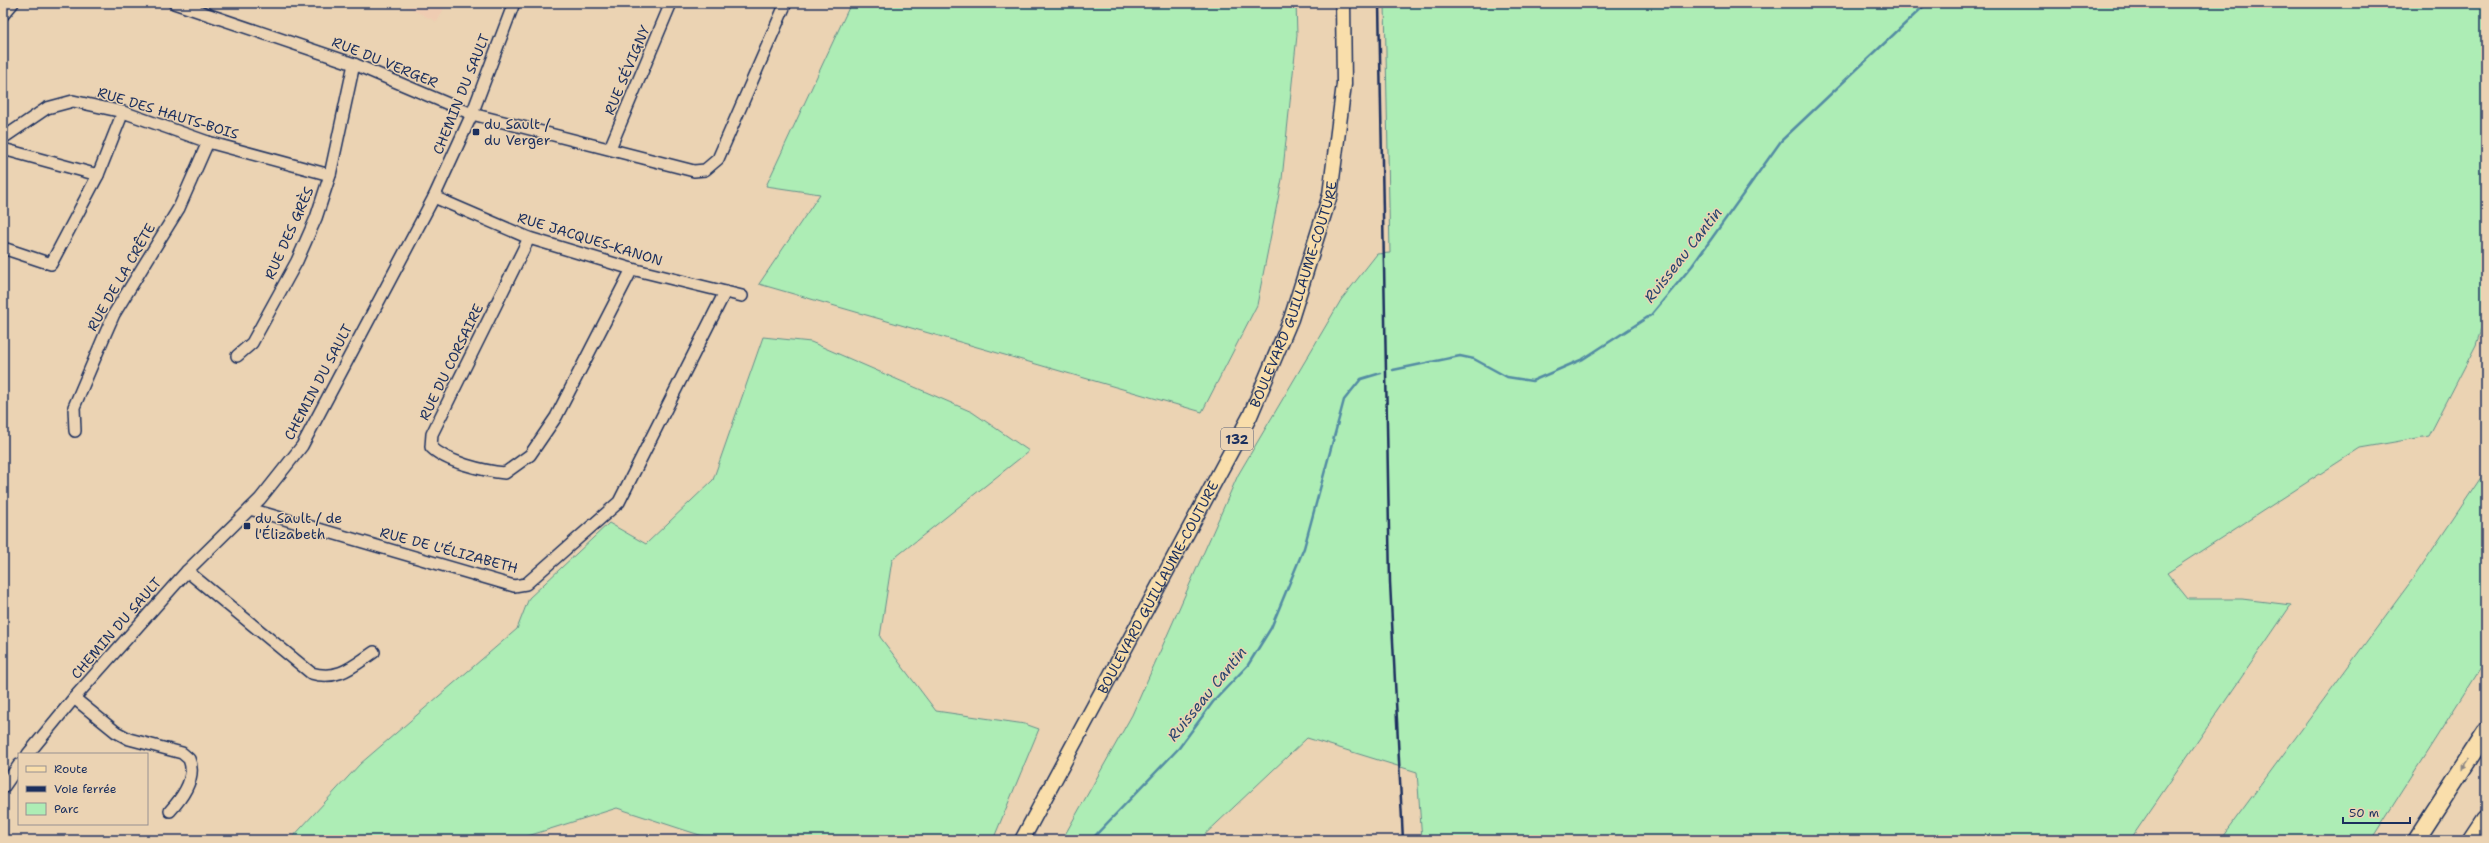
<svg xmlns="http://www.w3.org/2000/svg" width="2489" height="843" font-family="'Shantell Sans',sans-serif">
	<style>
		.built { fill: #efccb2 }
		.green { fill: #adedb5; stroke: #648e8a }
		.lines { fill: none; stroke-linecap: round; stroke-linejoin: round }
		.stream { stroke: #538ca3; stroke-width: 2.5 }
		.minor-casing { stroke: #1b2f5e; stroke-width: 14 }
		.major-casing { stroke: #1b2f5e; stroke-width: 17 }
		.highway-casing { stroke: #1b2f5e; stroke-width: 20 }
		.minor { stroke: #ebd3b3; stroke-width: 11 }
		.major { stroke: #f9deab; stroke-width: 14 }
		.highway { stroke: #f9deab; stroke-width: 17 }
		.rail { stroke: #1b2f5e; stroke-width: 2.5 }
		.oneway { fill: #8a8684 }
		.poi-dot { fill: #1b2f5e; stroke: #ebd3b3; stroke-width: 1.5 }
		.labels { text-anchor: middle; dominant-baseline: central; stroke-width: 3; stroke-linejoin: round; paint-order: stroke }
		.shield { fill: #ebd3b3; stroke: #596078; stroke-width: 1 }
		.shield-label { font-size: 13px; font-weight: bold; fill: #1b2f5e }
		.street-label { font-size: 14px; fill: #1b2f5e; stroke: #ebd3b3 }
		.poi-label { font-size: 14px; fill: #1b2f5e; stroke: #ebd3b3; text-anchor: start }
		.water-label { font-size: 15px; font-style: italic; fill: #29466f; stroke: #ebd3b3 }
	</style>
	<rect width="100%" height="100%" fill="#ebd3b3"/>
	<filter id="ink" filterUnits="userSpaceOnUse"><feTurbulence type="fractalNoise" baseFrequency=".025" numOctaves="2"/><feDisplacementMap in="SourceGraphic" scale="8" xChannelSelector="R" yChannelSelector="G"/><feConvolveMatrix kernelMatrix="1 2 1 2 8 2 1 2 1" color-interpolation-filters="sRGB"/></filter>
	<g filter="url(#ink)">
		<!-- built -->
		<polygon class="built" points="400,3 447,3 437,22"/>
		<!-- green -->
		<g class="green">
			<polygon points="851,3 1296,3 1297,35 1282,179 1257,305 1202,412 759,284 820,194 766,186"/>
			<polygon points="1385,3 2486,3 2486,314 2476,345 2429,436 2360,448 2167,573 2188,599 2242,599 2291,605 2130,840 1422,840 1417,772 1307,738 1199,840 1062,840 1132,715 1238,475 1341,300 1377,254 1390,253"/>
			<polygon points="763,337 811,342 972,412 1029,451 892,560 880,637 936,711 1025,724 1039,729 993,840 715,840 617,808 515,840 290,840 360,764 517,629 529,598 609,523 646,544 713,480"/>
			<polygon points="2486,470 2486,659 2371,840 2220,840 2412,580"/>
		</g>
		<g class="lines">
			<!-- stream -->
			<g class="stream">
				<polyline points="1393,370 1460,356 1474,359 1507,377 1532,381 1583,359 1651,315 1692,266 1781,141 1927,3"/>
				<polyline points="1091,840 1179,748 1213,702 1248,665 1271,628 1304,548 1344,400 1361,379 1381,373"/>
			</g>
			<!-- minor casing -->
			<g class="minor-casing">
				<g id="minor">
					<polyline points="174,3 354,64 472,114 694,171 705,170 718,159 786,3"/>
					<polyline points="3,15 13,3"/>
					<polyline points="3,138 47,108 73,101 123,112 208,142 330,175"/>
					<polyline points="610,148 671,3"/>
					<polyline points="3,149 98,175"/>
					<polyline points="434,197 529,238 632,269 742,296"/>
					<path d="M529,238L432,434L431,447C446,462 484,471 505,473L530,455L556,417L632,269"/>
					<polyline points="3,248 51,264 98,175 123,112"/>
					<polyline points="237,356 252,343 297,261 316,218 330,175 354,64"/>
					<polyline points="75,431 74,407 103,339 114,314 179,208 208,142"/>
					<polyline points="250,509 514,586 526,584 619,502 725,292"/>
					<path d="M187,571L311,673C338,681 352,667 374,652"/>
					<path d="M74,698L116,732L129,739L182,753L189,759C197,778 182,798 170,811"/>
					<polyline points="28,754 74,698 187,571 260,499 302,446 434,197 472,114 514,3"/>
					<polyline points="3,788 19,765"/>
				</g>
			</g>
			<!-- major casing -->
			<g class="major-casing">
				<g id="major">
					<path id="s1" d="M1022,840L1250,416L1291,319L1330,195L1344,84L1343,3"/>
				</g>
			</g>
			<!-- highway casing -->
			<g class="highway-casing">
				<g id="highway">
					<polyline points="2416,840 2486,732"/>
					<polyline points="2472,840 2486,819"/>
				</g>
			</g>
			<!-- minor -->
			<use href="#minor" class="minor"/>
			<!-- major -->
			<use href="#major" class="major"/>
			<!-- highway -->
			<use href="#highway" class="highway"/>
			<!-- rail -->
			<polyline class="rail" points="1379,3 1390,582 1403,840"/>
		</g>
		<!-- one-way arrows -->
		<defs><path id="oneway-solid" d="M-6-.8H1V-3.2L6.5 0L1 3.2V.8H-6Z"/></defs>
		<use class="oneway" href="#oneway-solid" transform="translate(2465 765) rotate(123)"/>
	</g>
	<!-- markers -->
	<g class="poi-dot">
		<rect x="472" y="128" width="8" height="8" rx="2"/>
		<rect x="243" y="522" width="8" height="8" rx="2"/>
	</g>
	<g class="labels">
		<!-- shield labels -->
		<rect class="shield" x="1221" y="428" width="32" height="22" rx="3"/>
		<g class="shield-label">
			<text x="1237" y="439">132</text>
		</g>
		<!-- street labels -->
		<g class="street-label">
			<text transform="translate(385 62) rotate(22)">RUE DU VERGER</text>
			<text transform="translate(627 70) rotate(-67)">RUE SÉVIGNY</text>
			<text transform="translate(461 94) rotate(-68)">CHEMIN DU SAULT</text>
			<text transform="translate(168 113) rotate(17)">RUE DES HAUTS-BOIS</text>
			<text transform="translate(289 233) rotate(-66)">RUE DES GRÈS</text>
			<text transform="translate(590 239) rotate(17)">RUE JACQUES-KANON</text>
			<text transform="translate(121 277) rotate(-60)">RUE DE LA CRÊTE</text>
			<text stroke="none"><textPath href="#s1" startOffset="611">BOULEVARD GUILLAUME-COUTURE</textPath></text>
			<text transform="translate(451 362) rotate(-64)">RUE DU CORSAIRE</text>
			<text transform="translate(318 382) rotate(-62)">CHEMIN DU SAULT</text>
			<text transform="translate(449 550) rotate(15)">RUE DE L'ÉLIZABETH</text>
			<text stroke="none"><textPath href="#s1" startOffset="287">BOULEVARD GUILLAUME-COUTURE</textPath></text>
			<text transform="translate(116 628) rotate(-49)">CHEMIN DU SAULT</text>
		</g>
		<!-- poi labels -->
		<g class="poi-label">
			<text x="484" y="124">du Sault /<tspan x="484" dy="16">du Verger</tspan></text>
			<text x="255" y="518">du Sault / de<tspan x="255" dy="16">l'Élizabeth</tspan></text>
		</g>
		<!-- water labels -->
		<g class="water-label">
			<text transform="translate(1683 255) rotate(-52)">Ruisseau Cantin</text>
			<text transform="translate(1207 694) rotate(-51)">Ruisseau Cantin</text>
		</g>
	</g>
	<!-- margin -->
	<rect width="2489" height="843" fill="none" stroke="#ebd3b3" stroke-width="16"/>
	<rect x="8" y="8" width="2473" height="827" fill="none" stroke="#1b2f5e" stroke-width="1.5" filter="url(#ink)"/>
	<!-- legend -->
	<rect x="18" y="753" width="130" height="72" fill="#ebd3b3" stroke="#989191"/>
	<rect x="26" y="766" width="20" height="6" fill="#f9deab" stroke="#989191"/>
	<text x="54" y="773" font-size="12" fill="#1b2f5e">Route</text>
	<rect x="26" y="786" width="20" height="6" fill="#1b2f5e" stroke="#989191"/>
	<text x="54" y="793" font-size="12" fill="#1b2f5e">Voie ferrée</text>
	<rect x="26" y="803" width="20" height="12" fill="#adedb5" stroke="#989191"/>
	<text x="54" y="813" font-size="12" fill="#1b2f5e">Parc</text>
	<!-- scale -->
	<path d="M2343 817v6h67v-6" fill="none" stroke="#1b2f5e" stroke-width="2"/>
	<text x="2349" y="817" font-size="12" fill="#1b2f5e" stroke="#ebd3b3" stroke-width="3" paint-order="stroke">50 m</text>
</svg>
